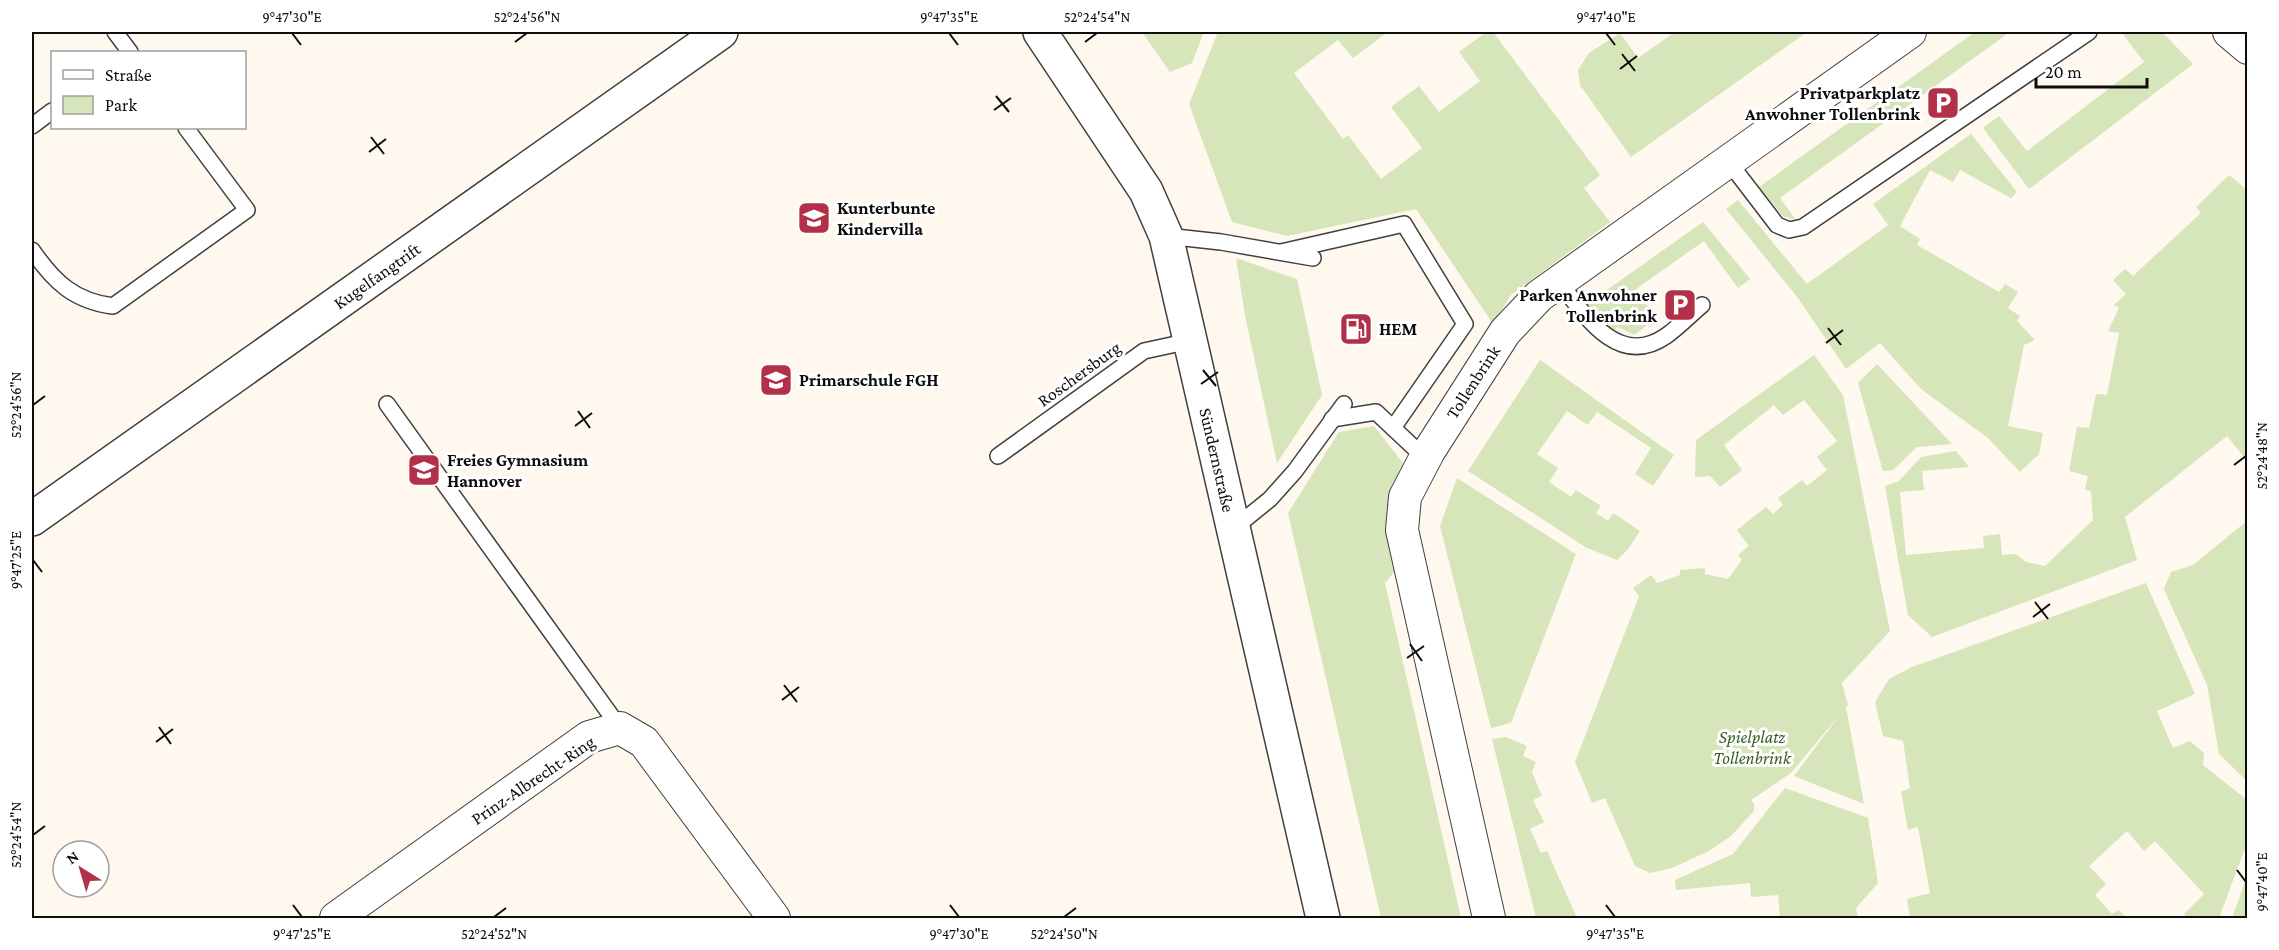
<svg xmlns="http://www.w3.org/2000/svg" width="2279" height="950" font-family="'Crimson Pro',serif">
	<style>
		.green { fill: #d7e5ba }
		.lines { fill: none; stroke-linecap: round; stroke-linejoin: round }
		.service-casing { stroke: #404040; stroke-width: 18 }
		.minor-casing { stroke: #404040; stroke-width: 34 }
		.tertiary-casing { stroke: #404040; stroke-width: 36 }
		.service { stroke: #fff; stroke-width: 15 }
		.minor { stroke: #fff; stroke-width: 32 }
		.tertiary { stroke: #fff; stroke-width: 33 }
		.ticks { fill: none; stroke: #0d0d0d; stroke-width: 2 }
		.labels { text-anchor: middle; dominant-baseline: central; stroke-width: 6; stroke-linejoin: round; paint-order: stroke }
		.poi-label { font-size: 18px; font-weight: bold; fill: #0d0d0d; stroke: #fff; text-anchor: start }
		.street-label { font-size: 18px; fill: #0d0d0d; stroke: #fff }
		.park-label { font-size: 18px; font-style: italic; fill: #375f22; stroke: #fff }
		.neatline { fill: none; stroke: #0d0d0d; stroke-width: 2 }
		.ticks-label { font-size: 15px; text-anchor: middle; fill: #0d0d0d }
	</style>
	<rect width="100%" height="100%" fill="#fef8ee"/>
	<!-- green -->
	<g class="green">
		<polygon points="1142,32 1204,32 1192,63 1170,72"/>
		<polygon points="1218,32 1383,32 1385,34 1353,58 1338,40 1294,73 1343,139 1348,135 1381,179 1422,148 1391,107 1419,86 1439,112 1480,81 1459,52 1486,32 1493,32 1600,175 1584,188 1610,222 1511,295 1493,324 1416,209 1287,236 1232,222 1189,104"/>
		<polygon points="1675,32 1807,32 1631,157 1580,85 1578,70 1589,53 1620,33 1638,58"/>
		<polygon points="1975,32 2010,32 1780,198 1796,220 1783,216 1759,187"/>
		<polygon points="2121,32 2162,32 2193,64 2029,189 1983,128 1999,116 2027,151 2144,62"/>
		<polygon points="1971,134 2017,192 2011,198 1960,170 1953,182 1930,170 1900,226 1920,239 1917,245 1999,292 2005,284 2018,292 2008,308 2020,316 2017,321 2035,340 2024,345 2008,426 2043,433 2039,454 2020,472 1988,438 1921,389 1880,343 1846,369 1798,298 1726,209 1738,200 1807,284 1888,225 1873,204"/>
		<polygon points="2229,175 2247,190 2247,461 2227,436 2125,517 2137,560 1932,637 1908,615 1885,486 1899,481 1921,457 1956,451 1969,467 1922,471 1924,490 1900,492 1906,555 1984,548 1983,536 2000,534 2002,555 2016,554 2026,562 2045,566 2093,520 2091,492 2085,489 2088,476 2069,471 2077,427 2089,428 2096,394 2107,395 2119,333 2108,331 2119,308 2114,305 2126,294 2113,280 2125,269 2133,276 2201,213 2196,207"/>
		<polygon points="1703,222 1750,279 1738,288 1704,241 1636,289 1656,319 1634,335 1618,327 1609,334 1587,304"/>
		<polygon points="1236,258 1297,279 1322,395 1277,463 1245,316"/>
		<polygon points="1814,355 1843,395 1890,631 1842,683 1848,705 1846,707 1864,804 1794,776 1841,713 1791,773 1751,800 1754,804 1754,811 1731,836 1709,851 1672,868 1650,873 1635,866 1605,798 1592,803 1575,762 1639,596 1633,588 1651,575 1657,583 1680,575 1680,570 1705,568 1705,574 1728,579 1742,560 1738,555 1749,546 1737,530 1766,507 1773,514 1783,505 1778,498 1802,480 1807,486 1827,470 1817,457 1837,441 1804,400 1783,415 1774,405 1724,445 1742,470 1720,487 1710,476 1695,477 1696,440"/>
		<polygon points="1540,360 1674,455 1653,486 1635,474 1651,448 1597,412 1588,425 1567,411 1537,454 1558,468 1549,482 1571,497 1576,490 1601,506 1596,513 1608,521 1613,513 1640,531 1628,549 1617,560 1587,548 1468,471"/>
		<polygon points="1877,364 1952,444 1917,447 1893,470 1883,471 1858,383"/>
		<polygon points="1374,426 1406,467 1387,512 1387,529 1395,571 1385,583 1461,918 1381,918 1288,513 1339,432"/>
		<polygon points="1457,478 1576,554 1511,723 1491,728 1440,526"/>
		<polygon points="2247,521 2247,781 2219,754 2207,685 2164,589 2171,572 2193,565"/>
		<polygon points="2146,583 2195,694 2157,711 2173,748 2190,741 2204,753 2203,765 2247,800 2247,843 2219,918 2188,918 2184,914 2204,894 2155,841 2144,851 2127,831 2089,866 2106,884 2095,895 2112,914 2119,910 2127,918 1910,918 1907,899 1930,893 1918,827 1908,830 1901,792 1910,788 1903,741 1883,736 1875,702 1889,679 1912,667"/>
		<polygon points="1506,737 1527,746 1523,756 1536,762 1532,772 1542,796 1533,800 1544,822 1530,829 1541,853 1547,851 1577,918 1536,918 1492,739"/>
		<polygon points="1785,788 1868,818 1878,883 1856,908 1858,918 1780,918 1778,895 1751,897 1750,883 1676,890 1675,880 1733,854"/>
		<polygon points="2247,876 2247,918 2232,918"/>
	</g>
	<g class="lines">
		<!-- service casing -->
		<g class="service-casing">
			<g id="service">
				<polyline points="115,32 130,52"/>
				<polyline points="32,126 52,111"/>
				<polyline points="1728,161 1777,225 1789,230 1803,227 2089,32"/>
				<polyline points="1166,236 1221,242 1313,258"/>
				<path d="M32,250C54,282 74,301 113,306L247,210L186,128"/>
				<polyline points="1281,252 1404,224 1465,324 1393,428"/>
				<path d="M1559,281C1584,315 1618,369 1666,336C1679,327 1690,315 1702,305"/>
				<polyline points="387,404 620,728"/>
				<polyline points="1332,419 1376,412 1425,458"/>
				<polyline points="998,456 1144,351 1190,341"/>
				<polyline points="1233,529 1270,499 1295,471 1344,404"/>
			</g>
		</g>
		<!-- minor casing -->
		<g class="minor-casing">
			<g id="minor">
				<polyline points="2229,32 2248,48"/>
				<polyline points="336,918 589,737 620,728 644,742 774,918"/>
				<polyline points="1489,918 1402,530 1405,497 1429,451 1505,332 1539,296 1910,32"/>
			</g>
		</g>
		<!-- tertiary casing -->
		<g class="tertiary-casing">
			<g id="tertiary">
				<polyline points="1040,32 1146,191 1166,236 1323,918"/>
				<polyline points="32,519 721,32"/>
			</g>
		</g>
		<!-- service -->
		<use href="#service" class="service"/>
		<!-- minor -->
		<use href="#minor" class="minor"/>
		<!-- tertiary -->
		<use href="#tertiary" class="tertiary"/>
	</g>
	<!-- ticks -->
	<path class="ticks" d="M292,33L301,45M949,33L958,45M1606,33L1615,45M515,42L527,33M1085,42L1097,33M1622,54L1635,71M1620,69L1637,56M996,96L1009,112M994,110L1011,98M371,137L384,154M369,152L386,139M1828,328L1841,345M1826,343L1843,330M1203,370L1216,386M1201,384L1218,372M33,405L45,396M578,411L590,428M575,426L592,413M2234,465L2246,456M33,560L42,572M2035,602L2048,619M2033,617L2050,604M1410,644L1422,661M1407,658L1424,646M784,685L797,702M782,700L799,687M159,727L171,744M156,742L173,729M33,835L45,826M2237,870L2246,882M293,905L302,917M950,905L959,917M1606,905L1615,917M494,917L506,908M1064,917L1076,908"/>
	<!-- icons -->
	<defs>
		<g id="parking-square" transform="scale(1.725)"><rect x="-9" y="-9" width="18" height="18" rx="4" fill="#b23048" stroke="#fff"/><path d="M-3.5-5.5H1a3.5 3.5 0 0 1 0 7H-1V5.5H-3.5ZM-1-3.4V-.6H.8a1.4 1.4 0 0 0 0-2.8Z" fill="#fff"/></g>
		<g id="school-square" transform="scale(1.725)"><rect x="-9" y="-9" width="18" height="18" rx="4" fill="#b23048" stroke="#fff"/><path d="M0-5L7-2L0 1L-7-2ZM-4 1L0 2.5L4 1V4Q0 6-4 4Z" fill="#fff"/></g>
		<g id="fuel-square" transform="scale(1.725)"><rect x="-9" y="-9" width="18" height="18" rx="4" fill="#b23048" stroke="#fff"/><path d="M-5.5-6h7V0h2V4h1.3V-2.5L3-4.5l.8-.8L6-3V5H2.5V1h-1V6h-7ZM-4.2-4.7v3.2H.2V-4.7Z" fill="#fff"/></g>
	</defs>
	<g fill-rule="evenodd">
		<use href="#parking-square" x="1943" y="103"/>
		<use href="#school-square" x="814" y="218"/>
		<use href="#parking-square" x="1680" y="305"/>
		<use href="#fuel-square" x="1356" y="329"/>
		<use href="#school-square" x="776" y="380"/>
		<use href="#school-square" x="424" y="470"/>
	</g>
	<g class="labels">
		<!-- poi labels -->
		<g class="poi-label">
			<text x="1920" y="93" text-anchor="end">Privatparkplatz<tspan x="1920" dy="21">Anwohner Tollenbrink</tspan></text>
			<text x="837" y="208">Kunterbunte<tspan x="837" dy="21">Kindervilla</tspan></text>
			<text x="1657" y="295" text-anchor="end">Parken Anwohner<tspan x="1657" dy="21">Tollenbrink</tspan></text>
			<text x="1379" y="329">HEM</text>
			<text x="799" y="380">Primarschule FGH</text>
			<text x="447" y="460">Freies Gymnasium<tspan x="447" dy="21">Hannover</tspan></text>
		</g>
		<!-- street labels -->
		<g class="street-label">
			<text transform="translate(377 276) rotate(-35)">Kugelfangtrift</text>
			<text transform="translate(1079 374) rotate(-36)">Roschersburg</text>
			<text transform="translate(1473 382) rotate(-57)">Tollenbrink</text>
			<text transform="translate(1217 460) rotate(77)">Sündernstraße</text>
			<text transform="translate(533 780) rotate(-34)">Prinz-Albrecht-Ring</text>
		</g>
		<!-- park labels -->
		<g class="park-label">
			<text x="1752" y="737">Spielplatz<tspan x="1752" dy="21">Tollenbrink</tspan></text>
		</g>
	</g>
	<!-- border -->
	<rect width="2279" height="950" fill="none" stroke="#ffffff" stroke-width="66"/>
	<!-- legend -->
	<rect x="51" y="51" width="195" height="78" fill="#ffffff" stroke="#9e9e9e" stroke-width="1.5"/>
	<rect x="63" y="70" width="30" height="9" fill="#ffffff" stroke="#9e9e9e" stroke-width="1.5"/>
	<text x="105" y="81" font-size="18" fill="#0d0d0d">Straße</text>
	<rect x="63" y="96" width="30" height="18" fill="#d7e5ba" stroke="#9e9e9e" stroke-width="1.5"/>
	<text x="105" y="111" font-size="18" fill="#0d0d0d">Park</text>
	<!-- north arrow -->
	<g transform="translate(81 869) rotate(323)"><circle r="28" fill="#ffffff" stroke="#9e9e9e" stroke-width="1.5"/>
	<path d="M0-4.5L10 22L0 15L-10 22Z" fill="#b23048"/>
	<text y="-9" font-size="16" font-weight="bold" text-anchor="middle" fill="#0d0d0d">N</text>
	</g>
	<!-- scale -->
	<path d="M2036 78v9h111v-9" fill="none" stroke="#0d0d0d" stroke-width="3"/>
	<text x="2045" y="78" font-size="18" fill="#0d0d0d" stroke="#ffffff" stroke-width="4.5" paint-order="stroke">20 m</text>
	<rect x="33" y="33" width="2213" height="884" class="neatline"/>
	<g class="ticks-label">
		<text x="292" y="22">9°47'30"E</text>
		<text x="527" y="22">52°24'56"N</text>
		<text x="949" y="22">9°47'35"E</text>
		<text x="1097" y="22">52°24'54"N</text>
		<text x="1606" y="22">9°47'40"E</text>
		<text transform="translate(16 405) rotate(-90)" y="5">52°24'56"N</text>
		<text transform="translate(2262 456) rotate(-90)" y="5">52°24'48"N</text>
		<text transform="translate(16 560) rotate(-90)" y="5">9°47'25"E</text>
		<text transform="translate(16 835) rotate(-90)" y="5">52°24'54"N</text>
		<text transform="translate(2262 882) rotate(-90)" y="5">9°47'40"E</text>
		<text x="302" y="939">9°47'25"E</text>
		<text x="494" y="939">52°24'52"N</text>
		<text x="959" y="939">9°47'30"E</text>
		<text x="1064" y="939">52°24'50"N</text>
		<text x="1615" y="939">9°47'35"E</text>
	</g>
</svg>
